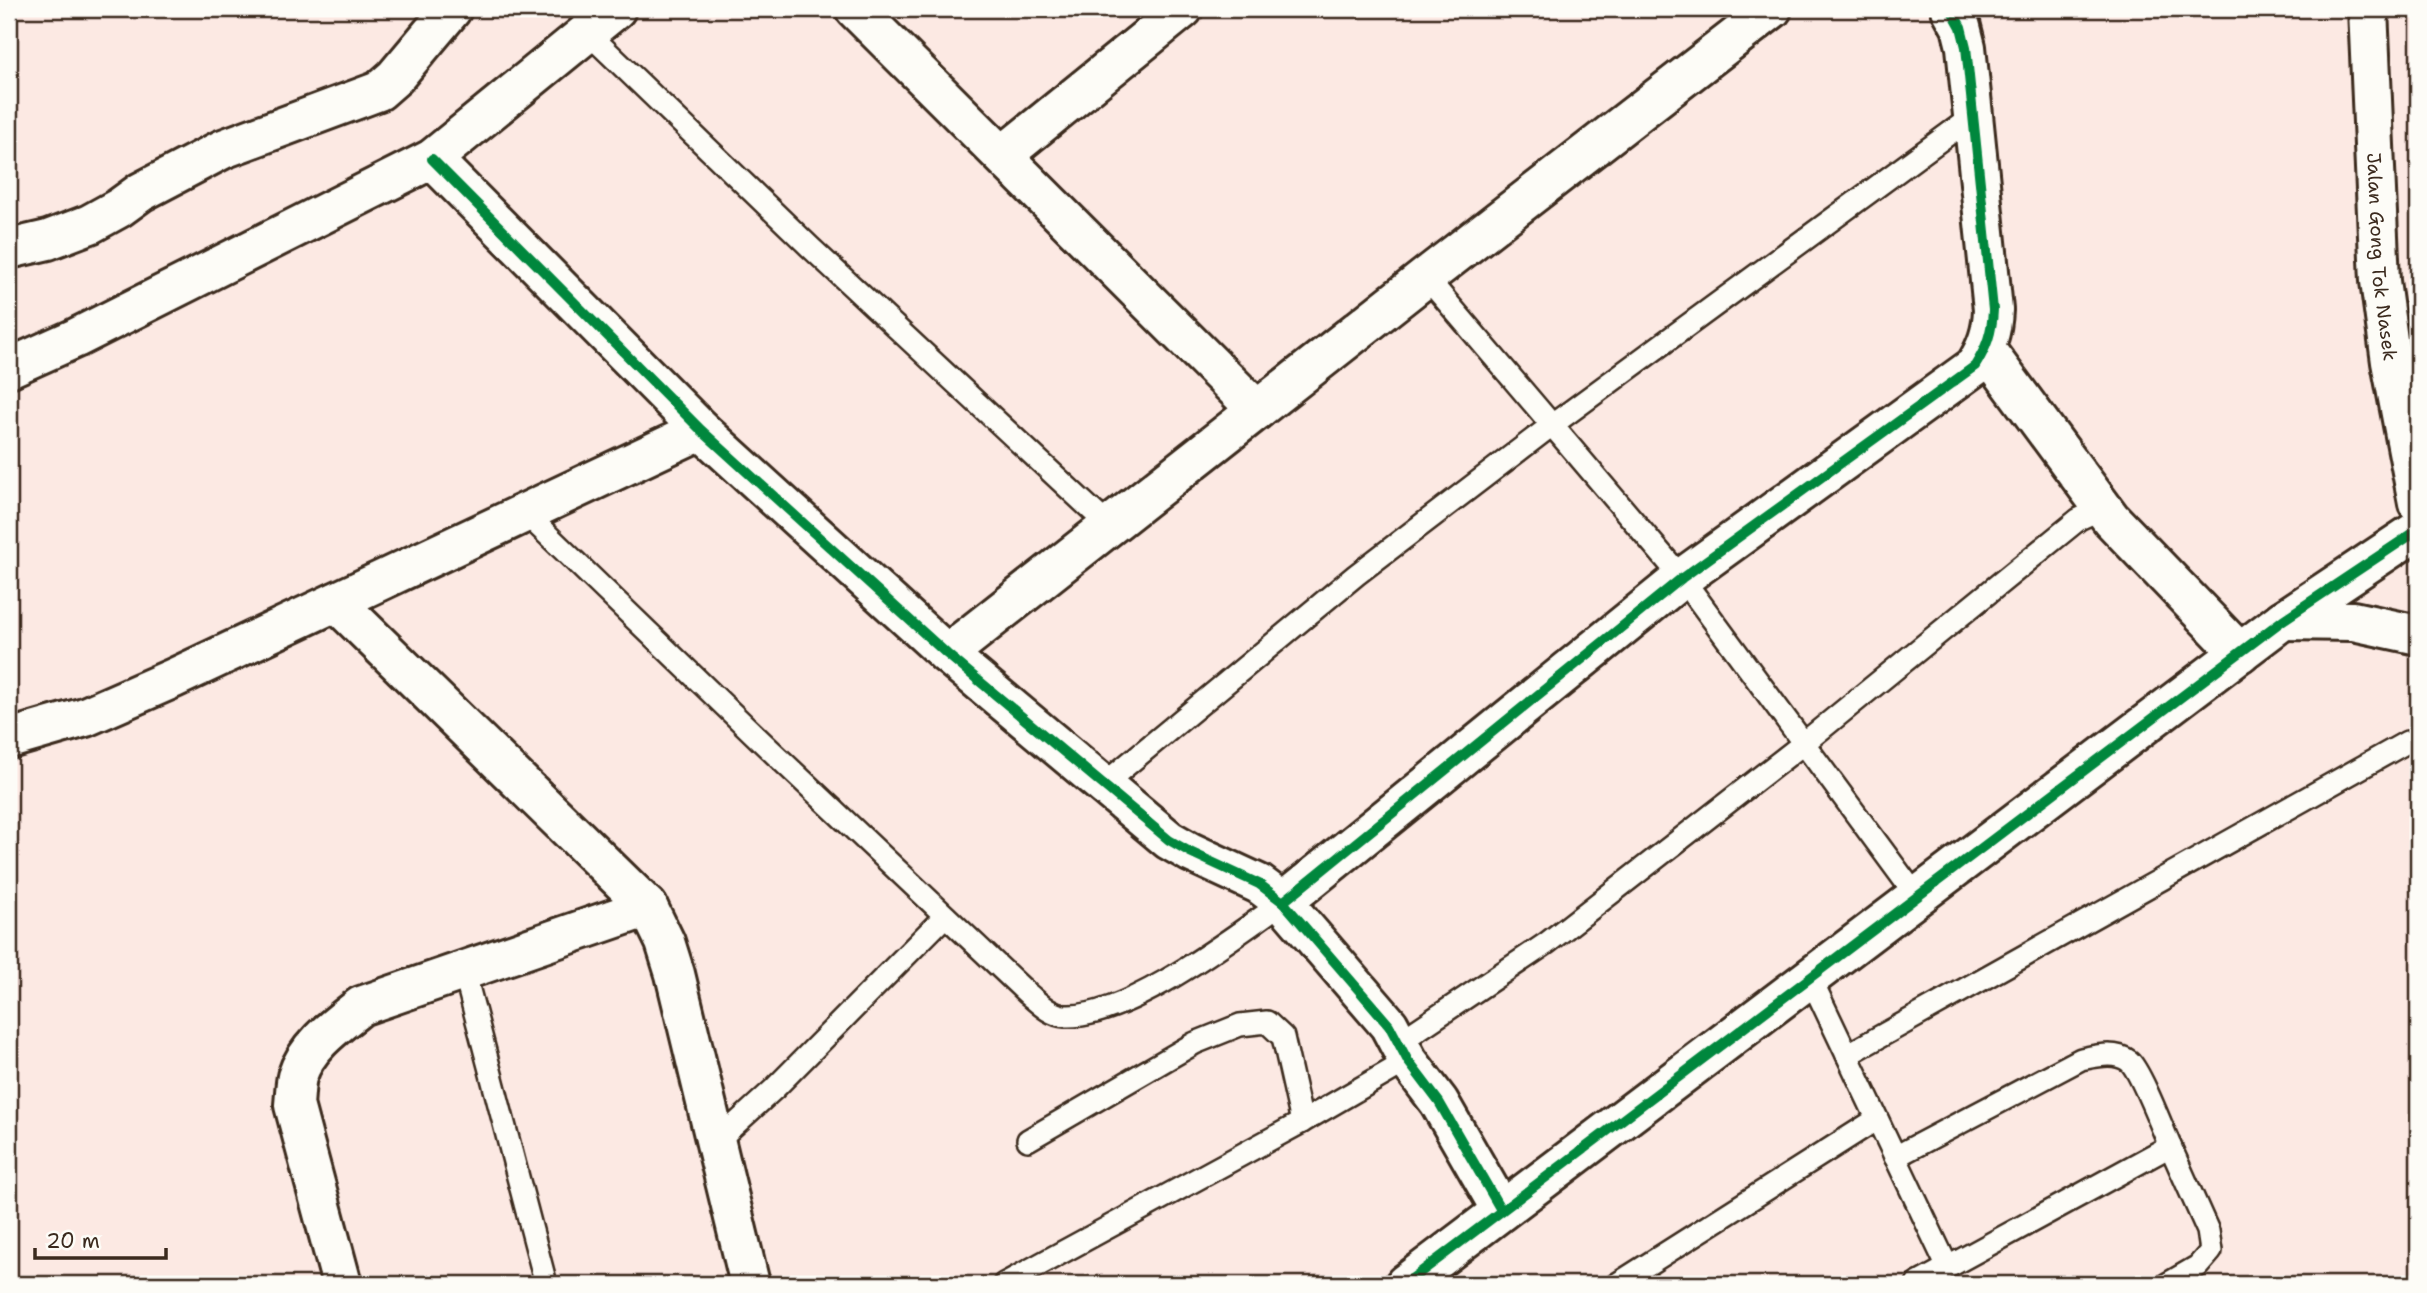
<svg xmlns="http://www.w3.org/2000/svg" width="2427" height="1293" font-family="'Shantell Sans',sans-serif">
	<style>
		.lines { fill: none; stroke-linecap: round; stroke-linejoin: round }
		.lane-casing { stroke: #3b2a1e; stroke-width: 26 }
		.street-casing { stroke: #3b2a1e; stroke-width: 44 }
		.secondary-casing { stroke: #3b2a1e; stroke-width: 44 }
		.lane { stroke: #fdfcf7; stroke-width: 21 }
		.street { stroke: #fdfcf7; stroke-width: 38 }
		.secondary { stroke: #fdfcf7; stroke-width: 38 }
		.cycleway-casing { stroke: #fdfcf7; stroke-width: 15 }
		.cycleway { stroke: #00873e; stroke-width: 10 }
		.labels { text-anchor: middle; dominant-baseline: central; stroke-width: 6; stroke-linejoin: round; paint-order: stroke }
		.street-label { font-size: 19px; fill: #3b2a1e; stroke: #fdfcf7 }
	</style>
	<rect width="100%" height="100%" fill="#fce9e3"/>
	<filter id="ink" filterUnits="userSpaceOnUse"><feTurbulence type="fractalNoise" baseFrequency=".0143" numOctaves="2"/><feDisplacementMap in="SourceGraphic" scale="14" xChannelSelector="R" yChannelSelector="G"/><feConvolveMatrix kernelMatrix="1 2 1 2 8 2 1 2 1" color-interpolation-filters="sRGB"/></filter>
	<g filter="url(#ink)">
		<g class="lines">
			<!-- lane casing -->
			<g class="lane-casing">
				<g id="lane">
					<polyline points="588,33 810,247 1109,526"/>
					<polyline points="1426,277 1682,578 1917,897"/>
					<path d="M524,512L761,741L1028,994C1039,1003 1050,1015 1065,1016C1127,1019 1233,937 1283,902"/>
					<polyline points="1104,784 1356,575 1552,425 1973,116"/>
					<polyline points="464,971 546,1284"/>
					<polyline points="1810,977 1947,1266"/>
					<polyline points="1398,1043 1547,943 1804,743 2079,519 2090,514 2101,512 2109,518"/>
					<polyline points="1847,1055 2407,742"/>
					<polyline points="1028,1140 1195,1043 1240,1025 1267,1022 1283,1037 1302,1122"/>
					<polyline points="716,1142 774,1089 945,916"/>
					<path d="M1895,1157L2081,1059C2097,1056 2115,1051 2129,1061C2140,1070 2163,1130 2170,1146L1917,1284"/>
					<polyline points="1004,1284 1302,1122 1409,1060"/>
					<polyline points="1617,1284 1877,1119"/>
					<polyline points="2167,1284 2198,1266 2211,1251 2208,1231 2170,1146"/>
				</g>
			</g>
			<!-- street casing -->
			<g class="street-casing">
				<g id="street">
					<polyline points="855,9 1257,410"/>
					<polyline points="1003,155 1183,9"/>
					<polyline points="432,159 701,430 947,654 1169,840 1190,852 1259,884 1283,902 1389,1025 1408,1061 1439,1102 1501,1210"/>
					<polyline points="9,249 48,240 90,224 119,208 141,192 223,149 379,91 395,77 452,9"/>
					<polyline points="1986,350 2111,519 2240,653"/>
					<polyline points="9,368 76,338 432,159 616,9"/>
					<polyline points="336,602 648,907 665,942 675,974 750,1284"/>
					<polyline points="947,654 1426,277 1772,9"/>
					<polyline points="9,739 85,717 174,678 701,430"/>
					<path d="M1283,902L1682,578L1975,366C1987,347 1992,332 1993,310L1966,47L1961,27L1951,9"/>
					<path d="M342,1284L294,1105C295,1096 295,1085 297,1077C306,1046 338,1024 361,1006L648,907"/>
					<polyline points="1405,1284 2283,620 2418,530"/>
				</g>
			</g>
			<!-- secondary casing -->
			<g class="secondary-casing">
				<g id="secondary">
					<path id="s1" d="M2368,9L2380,281L2391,362L2418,503"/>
					<polyline points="2283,620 2353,621 2418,635"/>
				</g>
			</g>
			<!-- lane -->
			<use href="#lane" class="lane"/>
			<!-- street -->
			<use href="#street" class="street"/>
			<!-- secondary -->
			<use href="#secondary" class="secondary"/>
			<!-- cycleway casing -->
			<g class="cycleway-casing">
				<g id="cycleway">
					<polyline points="432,159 701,430 947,654 1169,840 1190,852 1259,884 1283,902 1389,1025 1408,1061 1439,1102 1501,1210"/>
					<path d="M1283,902L1682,578L1975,366C1987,347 1992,332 1993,310L1966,47L1961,27L1951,9"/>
					<polyline points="1405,1284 2283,620 2418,530"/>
				</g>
			</g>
			<!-- cycleway -->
			<use href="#cycleway" class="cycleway"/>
		</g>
	</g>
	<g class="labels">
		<!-- street labels -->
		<g class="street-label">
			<text stroke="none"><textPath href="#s1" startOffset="248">Jalan Gong Tok Nasek</textPath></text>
		</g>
	</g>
	<!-- margin -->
	<rect width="2427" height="1293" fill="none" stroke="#fdfcf7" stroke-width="35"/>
	<rect x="18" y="18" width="2392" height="1258" fill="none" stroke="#3b2a1e" stroke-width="2.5" filter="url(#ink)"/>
	<!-- scale -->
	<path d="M35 1248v10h131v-10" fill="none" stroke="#3b2a1e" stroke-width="3.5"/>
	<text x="46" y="1248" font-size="21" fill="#3b2a1e" stroke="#fdfcf7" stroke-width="5" paint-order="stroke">20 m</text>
</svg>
